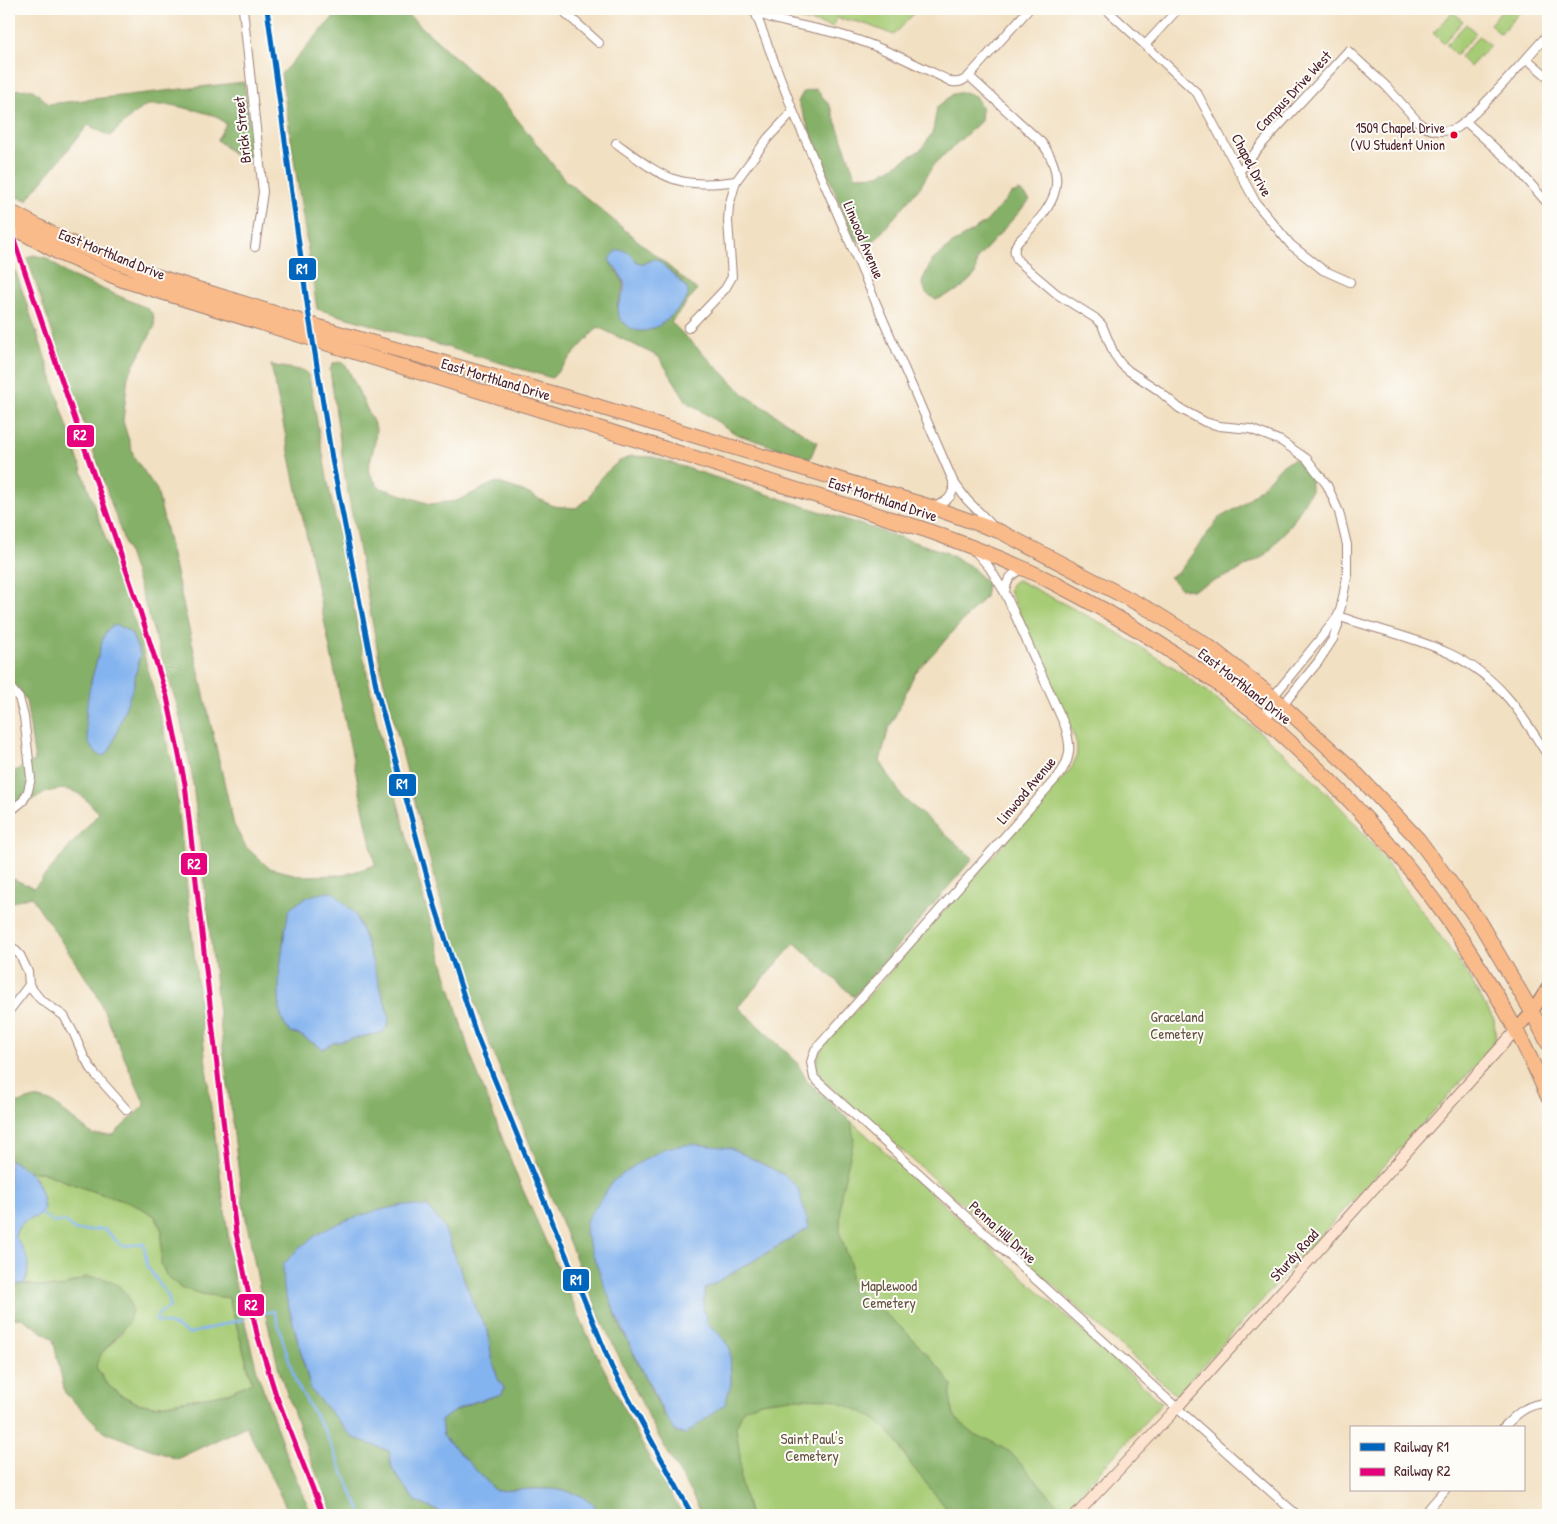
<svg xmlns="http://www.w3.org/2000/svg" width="1557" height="1524" font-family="'Patrick Hand',sans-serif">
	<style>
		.green { fill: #a7cc76; stroke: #787650 }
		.forest { fill: #85b067; stroke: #686849; fill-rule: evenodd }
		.water { fill: #84b4ef; stroke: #676a8d }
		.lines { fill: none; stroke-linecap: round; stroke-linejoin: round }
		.stream { stroke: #84b4ef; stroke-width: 2.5 }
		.street-casing { stroke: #9e8076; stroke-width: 10 }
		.secondary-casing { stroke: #9e8076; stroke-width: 12 }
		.primary-casing { stroke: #9e8076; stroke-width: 14 }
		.highway-casing { stroke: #9e8076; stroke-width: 16 }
		.street { stroke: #fff; stroke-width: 8 }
		.secondary { stroke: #fde4d1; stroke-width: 10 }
		.primary { stroke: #fabb8b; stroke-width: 11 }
		.highway { stroke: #fabb8b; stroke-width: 14 }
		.rail-1-casing { stroke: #fdfcf7; stroke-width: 9 }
		.rail-2-casing { stroke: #fdfcf7; stroke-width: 9 }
		.rail-1 { stroke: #0065bd; stroke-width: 5 }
		.rail-2 { stroke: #e5007d; stroke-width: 5 }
		.bus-dot { fill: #e4002b; stroke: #fdfcf7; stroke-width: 2 }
		.labels { text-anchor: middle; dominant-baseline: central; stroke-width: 4; stroke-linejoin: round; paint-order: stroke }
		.bus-label { font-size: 14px; fill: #4a1f2b; stroke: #fdfcf7; text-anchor: end }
		.street-label { font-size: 15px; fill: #4a1f2b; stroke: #fdfcf7 }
		.park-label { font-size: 15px; fill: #665342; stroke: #fdfcf7 }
		.line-badge { stroke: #fdfcf7; stroke-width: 2 }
		.badge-label { font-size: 14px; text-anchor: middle; font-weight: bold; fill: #fff }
	</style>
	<rect width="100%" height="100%" fill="#fdfcf7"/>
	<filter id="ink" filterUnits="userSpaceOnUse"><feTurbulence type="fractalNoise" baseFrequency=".02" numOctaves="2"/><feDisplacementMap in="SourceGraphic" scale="10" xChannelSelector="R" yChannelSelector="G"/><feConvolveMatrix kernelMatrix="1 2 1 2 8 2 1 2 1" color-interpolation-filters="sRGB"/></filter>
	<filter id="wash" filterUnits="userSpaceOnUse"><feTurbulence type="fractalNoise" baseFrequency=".0096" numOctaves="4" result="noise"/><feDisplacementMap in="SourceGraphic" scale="20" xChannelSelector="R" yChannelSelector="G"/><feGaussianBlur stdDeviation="1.12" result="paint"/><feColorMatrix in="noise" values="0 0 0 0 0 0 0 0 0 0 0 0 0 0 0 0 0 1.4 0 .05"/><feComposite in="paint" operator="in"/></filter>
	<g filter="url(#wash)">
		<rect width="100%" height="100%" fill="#f2e0c2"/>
		<!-- green -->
		<g class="green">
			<polygon points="770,9 918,9 894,35 863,23 836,18 833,27 782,15"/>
			<polygon points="1504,9 1516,9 1520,12 1500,34 1490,24"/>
			<polygon points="1453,12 1463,21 1443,43 1433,33"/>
			<polygon points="1466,24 1476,33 1456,55 1446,45"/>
			<polygon points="1479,36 1490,45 1470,67 1460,57"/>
			<path d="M1018,580L1103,624L1178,670L1261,733L1309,775L1344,811L1375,847L1462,966L1494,1020L1496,1043L1176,1395L824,1081C815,1070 815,1061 822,1048L1069,771C1077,760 1079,751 1075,738L1009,590C1010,584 1012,582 1018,580Z"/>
			<polygon points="851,1121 1162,1403 1060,1515 713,1515 725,1404 809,1228"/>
			<polygon points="29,1172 41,1172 86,1189 136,1205 155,1216 162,1231 161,1247 166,1275 181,1288 202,1294 229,1298 252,1382 228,1393 154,1406 137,1403 119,1394 106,1383 96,1367 101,1354 123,1331 86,1277 60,1288 24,1284 28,1275 15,1236 18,1225 27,1219 38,1217 39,1183"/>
		</g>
		<!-- forest -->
		<g class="forest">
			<path d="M341,9H402L502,100L565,180L697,290L671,322L745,395L817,442L810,459L736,434L687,402L659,357L598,327L552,378L317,309L281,74ZM609,260L644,264L649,260L667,268L683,283L617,306C628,278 623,283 609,260Z"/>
			<polygon points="244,82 254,153 249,159 244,163 217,140 226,124 216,116 199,111 171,105 147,105 133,115 110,136 88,125 27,200 12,196 9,192 9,90 32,89 49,104"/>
			<polygon points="816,89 830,106 855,176 879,175 922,149 933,131 937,107 953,94 964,92 975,96 982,108 981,121 933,165 921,186 875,240 863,244 854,238 798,102 803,92"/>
			<polygon points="1020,191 1030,200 977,259 975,275 960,289 936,300 926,293 922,281 932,261 952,244 986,222 1011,194"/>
			<path d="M9,253L43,351L78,459L139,635L172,762L178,805L209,1092L234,1279L258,1375L289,1462L312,1515H290L246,1426L177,1459L104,1432L65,1393L53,1339L22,1318L9,1319V1279L16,1284L60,1288L86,1277L103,1278L118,1285L128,1296L132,1310L129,1322L101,1354L96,1367L106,1383L119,1394L137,1403L154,1406L228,1393L252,1382L229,1298L202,1294L181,1288L166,1275L161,1264L162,1231L155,1216L136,1205L86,1189L41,1172H29L9,1159V1105H12L34,1098L52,1102L93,1135H113L145,1105L96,993L31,896L9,903V877L34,888L99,813C92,806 84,796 75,792C53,782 25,803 9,816V774L35,761L26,700L9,678ZM106,631L131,633L140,654L133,687L90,684Z"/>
			<path d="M33,255L47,258L67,274L147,308L153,314L155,326L128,376L123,421L134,457L157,490L234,825L246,847L269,868L302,876L344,875L375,865L271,365L305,371L309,377L328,483L380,737L424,900L470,1054L518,1179L593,1347L647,1454L683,1515H601L599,1512L546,1489L496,1491L443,1436L441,1421C458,1405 480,1401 502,1394L504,1388L498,1380L491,1354L488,1331L476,1310L444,1228L284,1289L311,1390L352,1437L389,1451L392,1469L415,1501L447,1515H333L309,1455L280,1374L260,1291L242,1198L223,1048L192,775L178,708L133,567L27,258ZM333,892L355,914L365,938L389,1016L388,1025L383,1032L333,1043L323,1049L300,1035L282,1019C278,989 281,958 285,928Z"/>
			<path d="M341,362L347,367L376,428L375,442L368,470L378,487L430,504L457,501L496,482L523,491L553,506L576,508L589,498L600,478L618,462L631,456L653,457L945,552L972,567L987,584L985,597L915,673L888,731L880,761L903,798L973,858L854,997L795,943L738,1007L796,1061L807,1081L851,1121L854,1139L841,1194L840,1234L851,1266L850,1281L863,1297L887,1315L906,1332L936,1364L952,1385L950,1397L954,1416L973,1434L989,1440L1010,1452L1064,1511L1060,1515H952L908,1461L900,1446L886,1428L869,1415L831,1399L791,1398L761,1402L744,1409L736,1427L740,1455L741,1484L750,1515H703L654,1428L598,1314L485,1032L443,910L383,679L345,477L330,370L333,363ZM764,1165L784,1175L809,1228L705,1289L703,1308L708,1324L719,1334L730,1348L731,1384L664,1416L619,1324L608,1293Z"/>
			<polygon points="1294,459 1311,473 1311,491 1293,522 1266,555 1234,573 1192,590 1180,588 1169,577 1179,572 1219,518 1242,505 1264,485 1281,466"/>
		</g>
		<!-- water -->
		<g class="water">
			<path d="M617,250C628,250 631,254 637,262L644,264L654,259L660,262L686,287C688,290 689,294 687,298C685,302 680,306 677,310C663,325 642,341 624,323C608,308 627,297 624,283C622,275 614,267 609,260Z"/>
			<path d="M117,625L131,633L140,654L133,687L112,745L108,753L102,756C96,753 91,749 89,742C81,713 91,681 99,653C101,646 102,637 107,631C109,627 113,626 117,625Z"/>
			<path d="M333,892L355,914L365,938L389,1016L388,1025L383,1032L333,1043L323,1049L300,1035L290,1032C287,1028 283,1023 282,1019C274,997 284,933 289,910C304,897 314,893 333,892Z"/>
			<path d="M692,1144L731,1148L784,1175L798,1188L809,1228L705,1289L703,1308L708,1324L719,1334L730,1348L731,1384L725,1404L686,1434L676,1432C664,1416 659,1403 650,1385C624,1336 603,1285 585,1233L587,1219L613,1181L637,1164L665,1148Z"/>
			<path d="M9,1159C33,1174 40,1179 44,1209L38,1217C25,1219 19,1223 15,1236C26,1254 33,1263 24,1284H16L9,1279Z"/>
			<path d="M404,1205L428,1207L444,1228L476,1310L488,1331L491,1354L498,1379L504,1388L502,1394C480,1400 458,1405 441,1421L443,1436L496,1491C528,1490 584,1480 601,1515H447L415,1501L392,1469L389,1451L352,1437L311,1390L284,1289L283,1265C317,1225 355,1215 404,1205Z"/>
		</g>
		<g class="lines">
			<!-- stream -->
			<g class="stream">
				<polyline points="39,1212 53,1222 65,1222 76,1231 104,1229 122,1246 144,1244 147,1266 168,1296 170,1307 158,1314 156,1321 175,1326 188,1334 244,1319"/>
				<polyline points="264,1313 274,1311 296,1383 326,1434 362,1515"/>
			</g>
		</g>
	</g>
	<g filter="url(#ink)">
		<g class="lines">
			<!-- street casing -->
			<g class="street-casing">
				<g id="street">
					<polyline points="243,9 263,192 255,247"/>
					<polyline points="561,9 599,43"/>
					<path d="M748,9C778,24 813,26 845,36C883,47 917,65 952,82C960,83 963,81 969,76L1029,9"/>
					<polyline points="754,9 793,111 953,481 967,500 991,524"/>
					<polyline points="1106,9 1197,93 1256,203 1291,245 1323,270 1350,282"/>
					<polyline points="1146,44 1178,9"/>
					<polyline points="1527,59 1548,77"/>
					<path d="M969,76L1042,143C1073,186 1049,210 1018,242C1013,249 1014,253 1018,261L1057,294L1095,318L1102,325L1114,354L1121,364L1129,371L1158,390L1179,408L1205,422L1219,426L1250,429L1281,441L1307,459L1327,485L1339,512L1347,545V577L1341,607L1338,616L1320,639L1273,697L1263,718"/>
					<polyline points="1465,121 1516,167 1548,204"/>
					<path d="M616,143C663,177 676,190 736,181"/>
					<path d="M1239,172L1263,143L1348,51L1386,86L1420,124C1430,132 1445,133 1457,128C1465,123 1473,114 1480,108C1504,84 1526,59 1548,34"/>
					<polyline points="688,328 725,289 732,277 728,221 729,206 736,181 768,138 793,111"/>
					<path d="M932,507C945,503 955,497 953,483"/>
					<path d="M975,551L989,567L1005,593L1065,726C1071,746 1072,757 1059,775L815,1050L811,1062L814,1078L1177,1408L1297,1515"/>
					<path d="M1005,593C1006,580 1011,574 1023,569"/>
					<path d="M1338,616C1399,638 1461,643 1507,697C1523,715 1535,736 1548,756"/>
					<polyline points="9,686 19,698 24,717 31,778 28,791 23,801 9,812"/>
					<polyline points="1263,718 1282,706 1318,662 1333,639 1338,626 1338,616"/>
					<polyline points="9,944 20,955 28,972 29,985 40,999 64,1016 74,1034 84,1057 94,1073 127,1110"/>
					<polyline points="9,1011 29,985"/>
					<path d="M1503,1428C1516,1414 1528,1403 1548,1403"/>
					<polyline points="1423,1515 1445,1490"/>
				</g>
			</g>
			<!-- secondary casing -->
			<g class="secondary-casing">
				<polyline id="secondary" points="1076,1515 1177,1408 1516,1030"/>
			</g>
			<!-- primary casing -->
			<g class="primary-casing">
				<polyline id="primary" points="1516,1030 1532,1012 1548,987"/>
			</g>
			<!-- highway casing -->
			<g class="highway-casing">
				<g id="highway">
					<polyline points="9,211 66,241 140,271 335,332 583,402 931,507 1001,532 1152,611 1211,648 1273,697 1351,768 1418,839 1478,920 1532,1012 1548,1043"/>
					<path d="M9,225L61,254L123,280L923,529C965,544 1008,560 1048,580C1124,618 1195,664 1261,717C1279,731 1296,748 1313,764C1411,858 1494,971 1548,1097"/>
				</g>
			</g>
			<!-- street -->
			<use href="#street" class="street"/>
			<!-- secondary -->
			<use href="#secondary" class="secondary"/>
			<!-- primary -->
			<use href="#primary" class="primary"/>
			<!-- highway -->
			<use href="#highway" class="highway"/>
			<!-- rail-1 casing -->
			<g class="rail-1-casing">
				<polyline id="rail-1" points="267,9 308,310 332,459 377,691 435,906 476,1034 612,1368 692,1515"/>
			</g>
			<!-- rail-2 casing -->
			<g class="rail-2-casing">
				<polyline id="rail-2" points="9,225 140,611 167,697 185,784 236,1233 257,1334 276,1395 323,1515"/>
			</g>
			<!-- rail-1 -->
			<use href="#rail-1" class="rail-1"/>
			<!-- rail-2 -->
			<use href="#rail-2" class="rail-2"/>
		</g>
	</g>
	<!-- markers -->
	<circle class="bus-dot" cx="1454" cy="135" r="4.5"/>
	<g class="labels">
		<!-- bus labels -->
		<g class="bus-label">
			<text x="1445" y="127">1509 Chapel Drive<tspan x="1445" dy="17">(VU Student Union</tspan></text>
		</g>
		<!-- street labels -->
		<g class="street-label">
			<text transform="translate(1293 91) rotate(-47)">Campus Drive West</text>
			<text transform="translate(242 130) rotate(-96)">Brick Street</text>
			<text transform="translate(1252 165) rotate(62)">Chapel Drive</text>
			<text transform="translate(864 240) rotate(67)">Linwood Avenue</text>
			<text transform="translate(112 254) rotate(22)">East Morthland Drive</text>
			<text transform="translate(496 379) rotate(17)">East Morthland Drive</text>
			<text transform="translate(883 499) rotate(18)">East Morthland Drive</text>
			<text transform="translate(1245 686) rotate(38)">East Morthland Drive</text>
			<text transform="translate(1026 790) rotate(-50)">Linwood Avenue</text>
			<text transform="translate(1003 1232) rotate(42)">Penna Hill Drive</text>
			<text transform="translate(1294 1255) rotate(-48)">Sturdy Road</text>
		</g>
		<!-- park labels -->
		<g class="park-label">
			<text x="1177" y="1016">Graceland<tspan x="1177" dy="17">Cemetery</tspan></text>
			<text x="889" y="1285">Maplewood<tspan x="889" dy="17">Cemetery</tspan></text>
			<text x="812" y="1438">Saint Paul's<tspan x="812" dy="17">Cemetery</tspan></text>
		</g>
	</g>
	<g class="line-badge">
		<rect x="288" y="257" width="29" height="24" rx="5" fill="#0065bd"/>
		<rect x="66" y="424" width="29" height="24" rx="5" fill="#e5007d"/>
		<rect x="388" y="773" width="29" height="24" rx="5" fill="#0065bd"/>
		<rect x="180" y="852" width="28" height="24" rx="5" fill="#e5007d"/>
		<rect x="562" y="1268" width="28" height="24" rx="5" fill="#0065bd"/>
		<rect x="237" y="1293" width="28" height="24" rx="5" fill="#e5007d"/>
	</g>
	<g class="badge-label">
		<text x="302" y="274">R1</text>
		<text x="80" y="440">R2</text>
		<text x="402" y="789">R1</text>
		<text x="194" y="869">R2</text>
		<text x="576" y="1285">R1</text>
		<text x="251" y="1310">R2</text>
	</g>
	<!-- margin -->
	<rect width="1557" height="1524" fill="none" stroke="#fdfcf7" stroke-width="30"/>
	<!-- legend -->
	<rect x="1350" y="1426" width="175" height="65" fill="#fdfcf7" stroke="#b5a4a5"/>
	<rect x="1360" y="1443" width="25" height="8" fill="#0065bd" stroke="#b5a4a5"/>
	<text x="1394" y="1452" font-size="15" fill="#4a1f2b">Railway R1</text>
	<rect x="1360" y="1468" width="25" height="8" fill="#e5007d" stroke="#b5a4a5"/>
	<text x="1394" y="1476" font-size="15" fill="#4a1f2b">Railway R2</text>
</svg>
